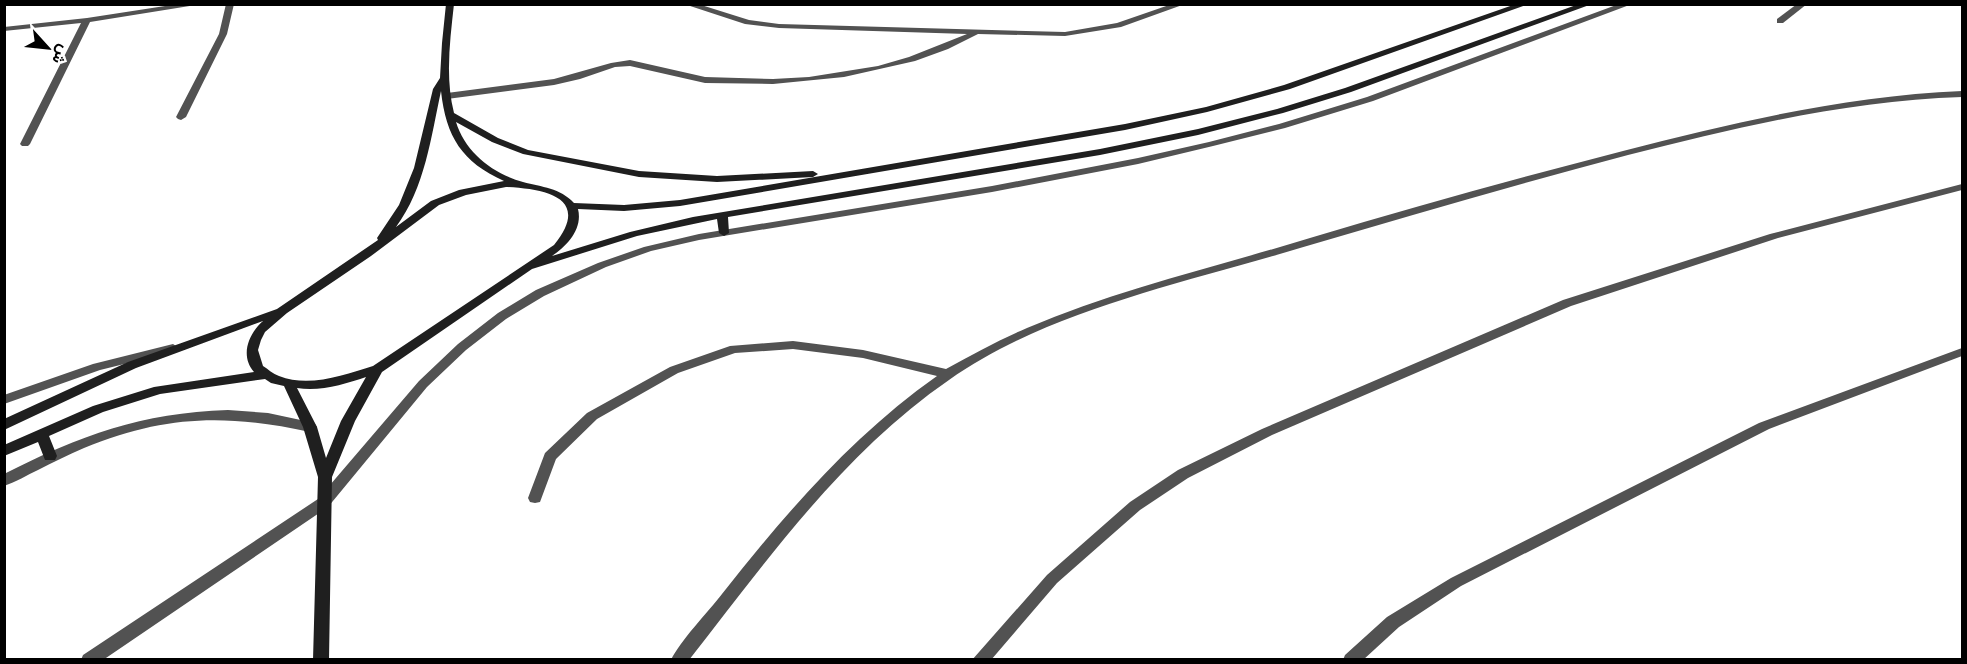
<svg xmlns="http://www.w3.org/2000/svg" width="1967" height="664" font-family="'Open Sans',Vazirmatn,sans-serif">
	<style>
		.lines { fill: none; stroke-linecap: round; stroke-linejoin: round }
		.street { fill: #525252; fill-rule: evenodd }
		.secondary { fill: #1f1f1f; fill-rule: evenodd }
	</style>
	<rect width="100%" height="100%" fill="#fff"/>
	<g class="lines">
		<!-- street -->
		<g class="street">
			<polygon points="178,4 202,4 90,22 30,144 28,146 22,146 20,144 81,23 4,31 4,27 87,18"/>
			<polygon points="226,4 234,4 227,34 186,117 181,120 178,119 176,117 219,34"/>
			<polygon points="684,4 698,4 749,20 779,24 1065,32 1117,23 1172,4 1185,4 1121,27 1065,36 978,34 948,49 915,61 844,77 773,84 705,83 630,66 615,67 580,79 554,85 447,99 442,96 447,93 554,79 611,63 630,60 705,77 773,79 809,77 878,66 909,57 967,34 779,28 745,24"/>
			<polygon points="1619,4 1632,4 1373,101 1285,128 1213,146 1138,164 992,192 699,240 651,251 606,267 544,296 506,319 466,350 427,387 328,507 103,660 81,660 83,655 318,499 419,381 458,344 498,313 536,290 598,263 644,247 699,234 992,186 1138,158 1209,142 1279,124 1367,97"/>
			<polygon points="1797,4 1807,4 1783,23 1777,23 1777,19"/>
			<path d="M1962,91V97C1847,101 1738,127 1628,155C1518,184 1409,216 1300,248C1185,283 1048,310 949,380C843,453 768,559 689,660H671C680,641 708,612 722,594C786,513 852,436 937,376L863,358L793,349L735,353L678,373L597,419L556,459L540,502L535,503L530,502L528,498L545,453L587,413L670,367L730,346L793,341L863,350L946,369C973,354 999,340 1027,328C1118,289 1216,267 1310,238C1414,207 1518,178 1623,151C1735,122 1846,96 1962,91Z"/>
			<polygon points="1962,184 1962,190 1778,238 1571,306 1272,435 1188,478 1140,510 1057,583 991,660 972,660 1047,575 1130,502 1178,470 1262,429 1563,300 1770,234"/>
			<polygon points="173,344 179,348 177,351 100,370 4,404 4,395 93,364"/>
			<polygon points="1962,348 1962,356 1769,429 1461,586 1399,627 1363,660 1343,660 1345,655 1387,617 1451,578 1759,423"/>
			<path d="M228,410L268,413L310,422L315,424L317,427L315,430L310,432C226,414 165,415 84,448C68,455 53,462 38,470C27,475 16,482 4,486V474C81,435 141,413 228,410Z"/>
		</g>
		<!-- secondary -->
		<path class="secondary" d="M446,4H454C450,40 445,78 454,113L498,138L528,150L639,171L717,176L813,171L818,174L813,177L717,182L639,177L523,154L492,142L456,122C465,152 493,174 523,182C542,187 560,188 574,203L624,205L680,200L1125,124L1206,107L1284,85L1516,4H1529L1290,89L1207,112L1125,130L680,206L624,211L578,209C583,229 567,246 552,256L630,232L693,217L1100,149L1198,129L1277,109L1345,88L1579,4H1592L1351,92L1283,113L1198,135L1100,155L728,217L729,233L724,236L719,233L717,219L637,236L532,269L382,372L355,421L332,477L329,660H313L318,477L303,427L284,386L271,383L265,379L160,394L103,412L49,436L57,456L55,460H45L38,442L4,456V445L93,406L154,387L254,372C240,356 248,334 263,321L136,368L4,430V419L128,362L277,309L378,240L377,238L399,205L414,168L433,89L440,78L442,43ZM441,91C446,137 462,162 504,181L459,190L431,201L396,227C425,188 431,137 441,91ZM506,187C546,189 592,198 554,245L373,366C344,375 309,388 279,376C273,374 268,369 263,366L258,350L261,340L265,332L287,313L371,256L439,205L466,195ZM366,377L341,421L326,458L317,427L297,388C320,392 345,384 366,377Z"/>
	</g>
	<!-- border -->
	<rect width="1967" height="664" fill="none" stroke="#000000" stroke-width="12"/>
	<!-- north arrow -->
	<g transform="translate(48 48) rotate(117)" stroke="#ffffff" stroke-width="4.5" paint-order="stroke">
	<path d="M0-4.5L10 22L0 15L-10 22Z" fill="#000000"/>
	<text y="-9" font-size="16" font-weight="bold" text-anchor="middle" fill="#000000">ش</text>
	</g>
</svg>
